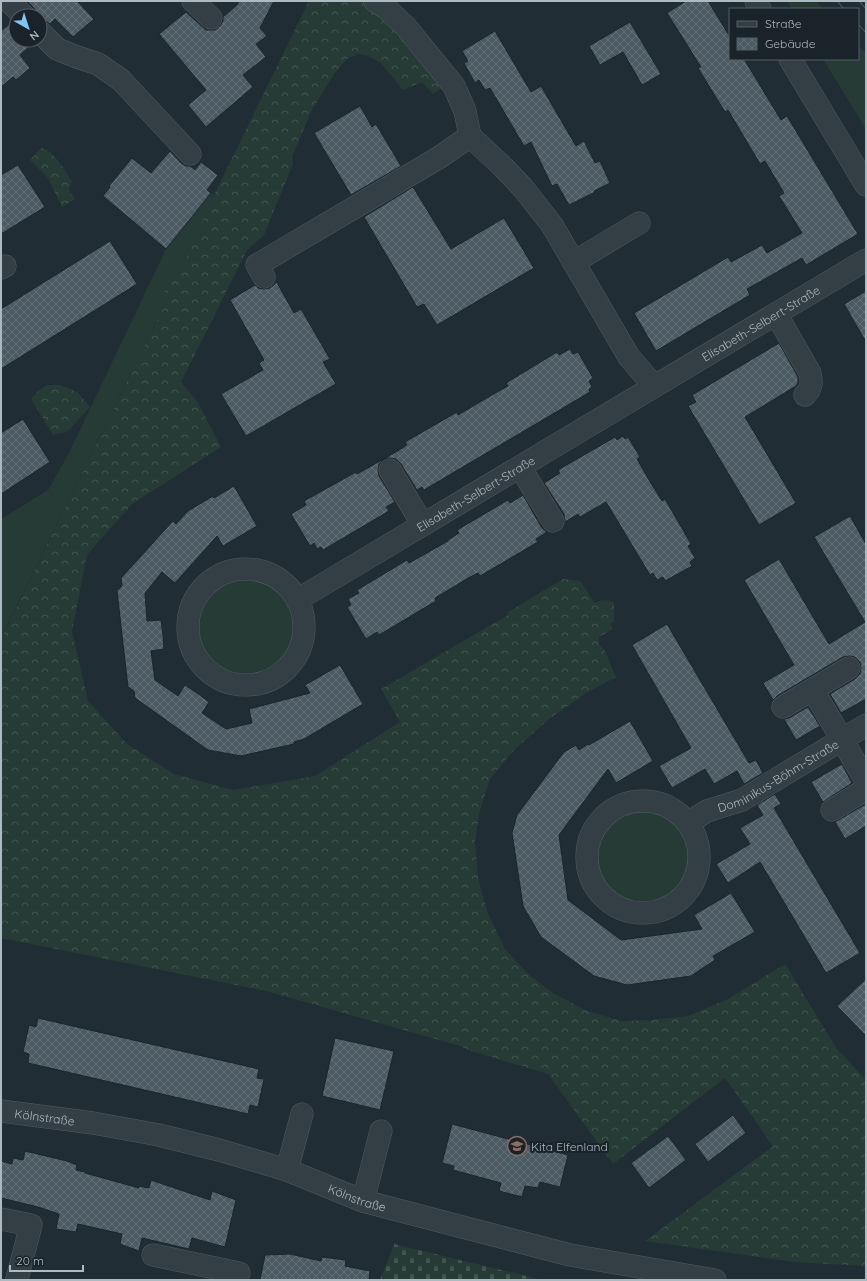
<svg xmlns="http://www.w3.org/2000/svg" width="867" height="1281" font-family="Quicksand,sans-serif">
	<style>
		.grass { fill: #263b36 }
		.forest { fill: url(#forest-crowns) }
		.cemetery { fill: url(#cemetery-stones) }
		.building { fill: url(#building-cross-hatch); stroke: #1b252b }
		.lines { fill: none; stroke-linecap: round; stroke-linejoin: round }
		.minor-casing { stroke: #515c63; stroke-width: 23 }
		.minor { stroke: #333e45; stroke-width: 22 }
		.tram { stroke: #55636c; stroke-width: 1 }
		.labels { text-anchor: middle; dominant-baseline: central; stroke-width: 4; stroke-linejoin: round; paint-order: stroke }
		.street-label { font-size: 12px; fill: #adbac2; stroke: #192329 }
		.poi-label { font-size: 12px; fill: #adbac2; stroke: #192329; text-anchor: start }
	</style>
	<defs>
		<pattern id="forest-crowns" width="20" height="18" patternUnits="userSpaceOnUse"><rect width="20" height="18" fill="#263b36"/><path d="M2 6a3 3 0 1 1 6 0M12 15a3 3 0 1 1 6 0" fill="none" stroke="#435551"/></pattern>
		<pattern id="cemetery-stones" width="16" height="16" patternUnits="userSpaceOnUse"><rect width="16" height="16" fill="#263b36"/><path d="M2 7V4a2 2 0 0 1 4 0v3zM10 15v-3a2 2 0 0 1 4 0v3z" fill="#435551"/></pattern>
		<pattern id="building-cross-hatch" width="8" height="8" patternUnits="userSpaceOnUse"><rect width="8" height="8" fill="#4b5a63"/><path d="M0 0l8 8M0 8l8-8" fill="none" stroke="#627078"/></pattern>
	</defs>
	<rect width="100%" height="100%" fill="#202d34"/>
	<!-- grass -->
	<g class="grass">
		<polygon points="787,1 816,1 823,9 792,9"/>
		<polygon points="858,45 866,53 866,129 823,59 858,59"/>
		<polygon points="211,193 214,195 176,282 164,291 170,294 1,638 1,519 48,490 69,453 166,249"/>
		<circle cx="246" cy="625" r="49"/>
		<circle cx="643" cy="858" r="46"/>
	</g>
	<!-- forest -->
	<g class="forest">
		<path d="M309,1H392L444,86L433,94L422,82L403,90L381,63L368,56L358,54L347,59L334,74L311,112L292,157L293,164L264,235L247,250L181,382L197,401L221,447L132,504L87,555L72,631L88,701L127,744L174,774L233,790L315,776L400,722L381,689L508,615V612L563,579L580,581L595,603C602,599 607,599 614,603V622L610,624L613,629L599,637V644L605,651L616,677L588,692L549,719L513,751L490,779L479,814L475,841L478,878L487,911L505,949L528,974L553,993L587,1011L622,1021L652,1020L688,1016L728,999L785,964L837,1049L866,1080V1266L794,1262L645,1241L773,1146L725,1078L613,1164L548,1074L471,1051L460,1046L266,991L1,938V639L170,294L164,291L171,279L176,281L214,195Z"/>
		<path d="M41,148C54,150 65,171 72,181L69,190L75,199L62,207L48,178L30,160Z"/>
		<polygon points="47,385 60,385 77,392 90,407 67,432 53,435 31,399 38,391"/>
	</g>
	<!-- cemetery -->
	<polygon class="cemetery" points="394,1244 543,1280 380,1280"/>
	<!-- building -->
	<g class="building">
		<polygon points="27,1 77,1 94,19 73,37 55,19 50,24 44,20 40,20 40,16 36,16 36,12 33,7"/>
		<polygon points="239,1 274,1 260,28 267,36 256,44 266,57 243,75 253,87 206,127 188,105 206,90 159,34 186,12 206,30 215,30 220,26 223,21 223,17 237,5"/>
		<polygon points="686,1 708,1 730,37 730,59 744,59 781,120 787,116 858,234 806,265 802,258 747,289 750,295 656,351 634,313 728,257 731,262 762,245 767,253 802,233 779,196 784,193 765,161 760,164 728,110 725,112 698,68 701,67 667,13"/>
		<polygon points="12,22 16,25 16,40 31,40 32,41 28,45 29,47 20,55 30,68 16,80 13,77 1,87 1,31"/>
		<polygon points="630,22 661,74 642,85 623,52 600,65 589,46"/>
		<polygon points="495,31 531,92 541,86 576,146 584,141 595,163 600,161 610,183 594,191 595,192 569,205 557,184 552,186 531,142 524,146 490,88 485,90 479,80 475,83 464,63 468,61 462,51"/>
		<polygon points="360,106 372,127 376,124 401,166 351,195 314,133"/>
		<polygon points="170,151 181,163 186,166 190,166 195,170 201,162 218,175 207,190 211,193 166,249 103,196 110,187 109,186 132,158 151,173"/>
		<polygon points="18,165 45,207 1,234 1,175"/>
		<polygon points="413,187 451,249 504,218 534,268 437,325 424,304 417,307 364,217"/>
		<polygon points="110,241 137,284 1,369 1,309"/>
		<polygon points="276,281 294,313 301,309 330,359 323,362 336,384 246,436 221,394 263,370 259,363 264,360 230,300 255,285 258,288 264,289 270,288 275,284"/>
		<polygon points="866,291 866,342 844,304"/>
		<polygon points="779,343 798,377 798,383 796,386 745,417 796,503 759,525 688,406 696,402 692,395"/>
		<polygon points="570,349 573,354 578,352 593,378 589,381 592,387 589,389 590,392 424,490 422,487 417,490 401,464 396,459 390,458 384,459 379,464 378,471 379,476 395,502 386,507 389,511 323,550 321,547 317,549 314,543 310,546 291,514 306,505 304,501 356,472 357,474 396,452 407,445 405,442 457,412 458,415 497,392 508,386 506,383 557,352 559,355"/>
		<polygon points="23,419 50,462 1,494 1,433"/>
		<polygon points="623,436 625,439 628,437 640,457 637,459 649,480 662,501 665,499 691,544 688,546 695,558 690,562 692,566 665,581 663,577 657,580 653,573 650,575 606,502 580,517 578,514 565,522 564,514 544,483 560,473 558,470 615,437 617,440"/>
		<polygon points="234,486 257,526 223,546 217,536 175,583 162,572 145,593 147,621 161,620 163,635 164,649 151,651 155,680 178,696 185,685 197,693 209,702 202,713 226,729 252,723 249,709 310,693 305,685 340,665 363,704 304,739 294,742 294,744 241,756 208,750 135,698 134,691 128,687 117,591 122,586 121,578 173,521 176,524 188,511 213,496 214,498"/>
		<polygon points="523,495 542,528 547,532 536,539 538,542 480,576 478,573 470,577 435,598 436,601 379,635 377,632 366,639 347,607 351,605 348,599 359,593 357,590 407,560 409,563 448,541 448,540 459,533 457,530 508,500 510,503"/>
		<polygon points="850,516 866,544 866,699 841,713 830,694 855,679 860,674 861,668 860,662 855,657 849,656 843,657 777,696 773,700 763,683 794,665 744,580 779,559 829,644 865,622 814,537"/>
		<polygon points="667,624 749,763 756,760 763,773 744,784 737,771 714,784 705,769 672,788 659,766 691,748 632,645"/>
		<polygon points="808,707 820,726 796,740 784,719 789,718"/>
		<polygon points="630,721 653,761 616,783 608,769 559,835 568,900 621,940 702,929 694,915 731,893 755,932 713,956 715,960 691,976 627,985 594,976 541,937 523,906 512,833 517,815 564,752 576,745 579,750 588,744 589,745"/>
		<polygon points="842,764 852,783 823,802 811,782"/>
		<polygon points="775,794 781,804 774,808 860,953 826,973 760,862 728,883 716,864 750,844 740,828 763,815 757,805"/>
		<polygon points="866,804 866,826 845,839 835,822"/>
		<polygon points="866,979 866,1036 837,1006"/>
		<polygon points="38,1018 259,1069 257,1078 264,1079 258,1107 250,1105 248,1114 28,1063 29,1054 23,1052 29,1025 36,1027"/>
		<polygon points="335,1038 394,1051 380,1110 322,1096"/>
		<polygon points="733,1115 746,1133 708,1162 695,1144"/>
		<polygon points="452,1124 568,1155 560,1187 540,1182 538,1188 525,1186 522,1197 499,1191 501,1183 453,1170 454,1166 442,1163"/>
		<polygon points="668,1136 686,1160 649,1188 631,1163"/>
		<polygon points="25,1151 67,1161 77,1165 76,1170 85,1172 85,1173 139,1188 139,1186 149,1188 151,1180 210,1200 212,1191 236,1200 225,1247 192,1238 189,1249 142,1238 139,1251 120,1244 122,1234 78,1224 76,1232 56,1229 59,1214 38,1207 1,1198 1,1161 12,1164 13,1158 23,1160"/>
		<polygon points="290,1254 321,1261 322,1257 346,1260 345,1266 370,1271 369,1280 260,1280 265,1255"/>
	</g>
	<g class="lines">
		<!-- minor casing -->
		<g class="minor-casing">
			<g id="minor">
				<polyline points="9,1 24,16"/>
				<polyline points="193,1 211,18"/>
				<polyline points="375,1 386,8 406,27 454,86 465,111 470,136"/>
				<polyline points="756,1 760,9"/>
				<polyline points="40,32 57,49 77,57 98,64 121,80 190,154"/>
				<polyline points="790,59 866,185"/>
				<polyline points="470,136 504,168 523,188 552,225 629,357 654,386"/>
				<polyline points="574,262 639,223"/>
				<polyline points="1,268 5,266"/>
				<polyline points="264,277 257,265 440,157 470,136"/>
				<path d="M776,314L810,373C812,382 812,388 805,395"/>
				<polyline points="520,467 553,521"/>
				<polyline points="390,470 423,525"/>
				<circle cx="246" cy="627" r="58"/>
				<path id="s1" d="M297,600L866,260"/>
				<polyline points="813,690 866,781"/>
				<polyline points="783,707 849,668"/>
				<circle cx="643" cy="857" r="56"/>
				<polyline points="832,810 866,789"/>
				<path id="s2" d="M688,823L707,811L742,800L866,725"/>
				<path id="s3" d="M1,1111L93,1123L159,1135L219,1150L287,1170L363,1201L570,1255L715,1280"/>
				<polyline points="287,1170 302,1114"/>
				<polyline points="363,1201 381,1131"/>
				<polyline points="1,1219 31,1225 17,1279"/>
				<polyline points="153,1255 239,1273"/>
			</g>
		</g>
		<!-- minor -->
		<use href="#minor" class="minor"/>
		<!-- tram -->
		<g class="tram">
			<polyline points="837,1 844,9"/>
			<polyline points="859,1 866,9"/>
			<polyline points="858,24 866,33"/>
		</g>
	</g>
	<!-- icons -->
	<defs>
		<g id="school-ring" transform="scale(1)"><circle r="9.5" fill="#192329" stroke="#8d6e63" stroke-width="1.5"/><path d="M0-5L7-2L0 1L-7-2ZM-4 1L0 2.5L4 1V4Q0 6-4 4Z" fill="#8d6e63"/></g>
	</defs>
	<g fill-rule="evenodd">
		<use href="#school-ring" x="517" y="1146"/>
	</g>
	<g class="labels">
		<!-- street labels -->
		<g class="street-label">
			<text stroke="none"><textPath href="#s1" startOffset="540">Elisabeth-Selbert-Straße</textPath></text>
			<text stroke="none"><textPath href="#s1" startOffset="208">Elisabeth-Selbert-Straße</textPath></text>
			<text stroke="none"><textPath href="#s2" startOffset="102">Dominikus-Böhm-Straße</textPath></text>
			<text stroke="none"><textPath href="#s3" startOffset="44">Kölnstraße</textPath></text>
			<text stroke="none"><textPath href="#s3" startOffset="368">Kölnstraße</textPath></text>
		</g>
		<!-- poi labels -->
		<g class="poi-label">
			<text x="531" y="1146">Kita Elfenland</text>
		</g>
	</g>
	<!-- border -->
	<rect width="867" height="1281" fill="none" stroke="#adbac2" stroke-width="4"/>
	<!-- legend -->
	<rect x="729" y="8" width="130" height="52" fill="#192329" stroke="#545f66"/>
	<rect x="737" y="21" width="20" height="6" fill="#333e45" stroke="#545f66"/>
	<text x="765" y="28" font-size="12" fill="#adbac2">Straße</text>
	<rect x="737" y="38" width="20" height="12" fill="url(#building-cross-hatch)" stroke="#545f66"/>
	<text x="765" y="48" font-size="12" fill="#adbac2">Gebäude</text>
	<!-- north arrow -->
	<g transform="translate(28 28) rotate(141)"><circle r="19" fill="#192329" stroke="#545f66"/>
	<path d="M0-3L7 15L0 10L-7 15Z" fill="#83c5f2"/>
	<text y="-6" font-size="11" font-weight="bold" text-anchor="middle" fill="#adbac2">N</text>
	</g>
	<!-- scale -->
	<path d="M10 1265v6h73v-6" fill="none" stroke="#adbac2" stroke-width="2"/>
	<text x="16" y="1265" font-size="12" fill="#adbac2" stroke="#192329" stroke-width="3" paint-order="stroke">20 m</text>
</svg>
